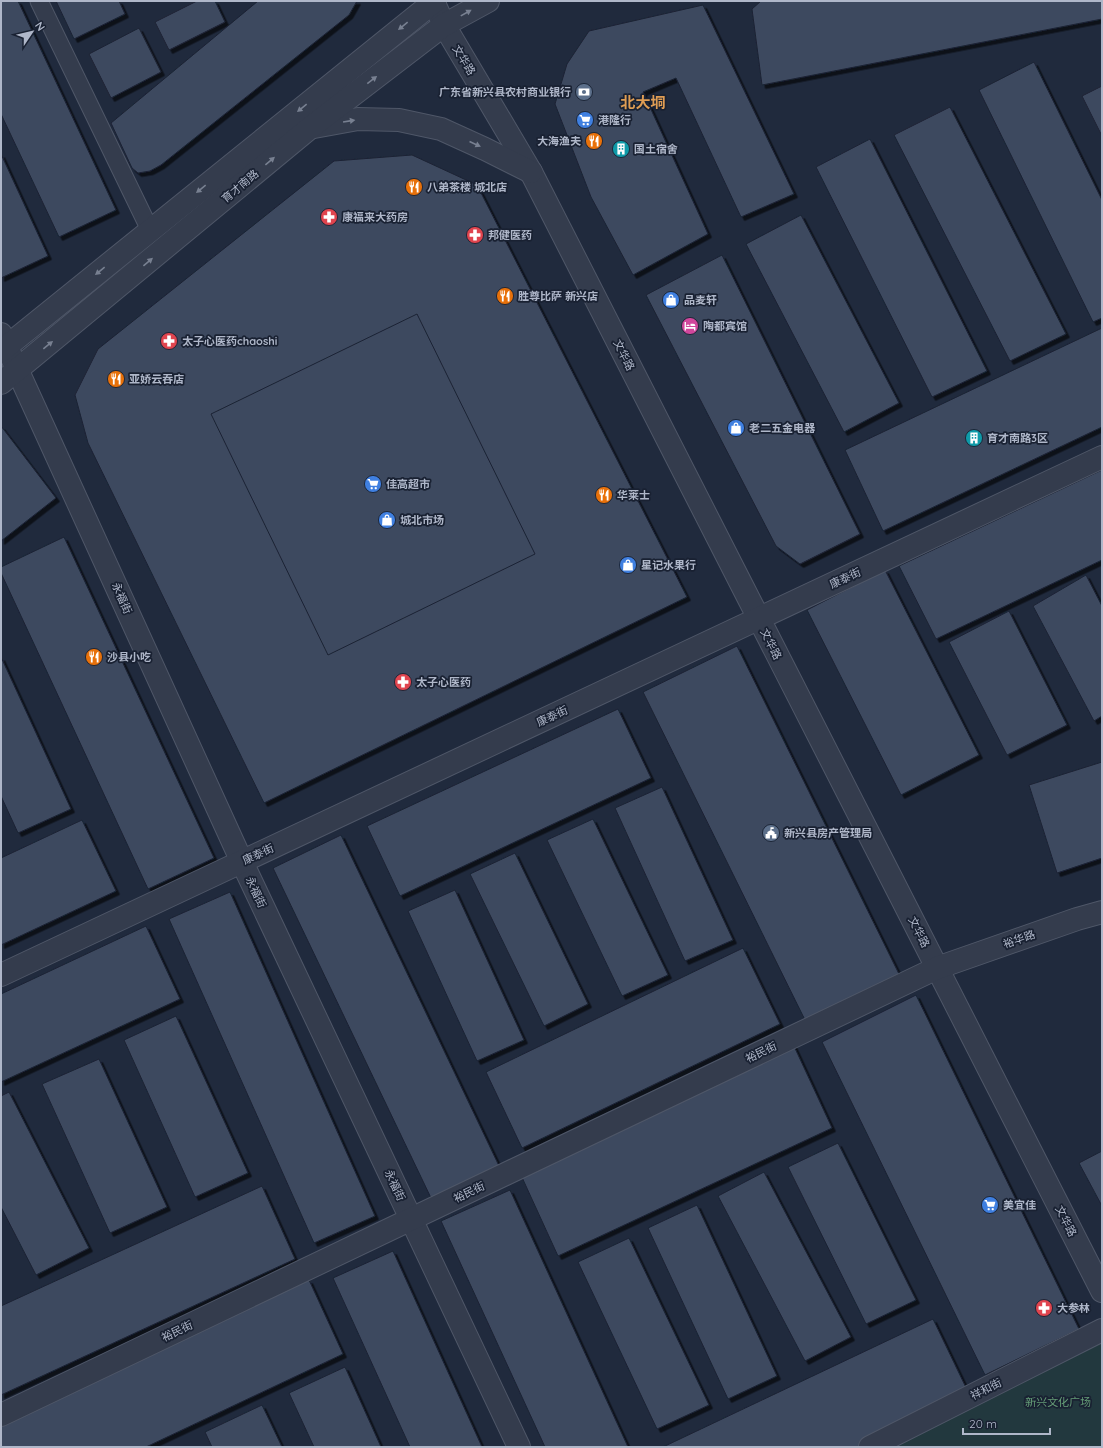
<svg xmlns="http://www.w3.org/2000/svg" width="1103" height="1448" font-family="Quicksand,'Noto Sans SC',sans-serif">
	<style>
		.green { fill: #22383e }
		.building { fill: #3e495f; stroke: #1b2334; filter: url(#shadow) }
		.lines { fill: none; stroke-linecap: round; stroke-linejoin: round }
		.service-casing { stroke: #4f5768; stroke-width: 19 }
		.minor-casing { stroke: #4f5768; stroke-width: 24 }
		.tertiary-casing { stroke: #4f5768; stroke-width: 24 }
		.service { stroke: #343c4d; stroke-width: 17 }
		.minor { stroke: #343c4d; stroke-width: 22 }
		.tertiary { stroke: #343c4d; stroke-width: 22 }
		.oneway { fill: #788091 }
		.labels { text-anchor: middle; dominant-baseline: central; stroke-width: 3.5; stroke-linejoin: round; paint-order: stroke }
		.street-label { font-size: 11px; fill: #afb7c9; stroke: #192132 }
		.poi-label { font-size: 11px; font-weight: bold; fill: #afb7c9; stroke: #192132; text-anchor: start }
		.park-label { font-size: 11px; fill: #649c76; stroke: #192132 }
		.district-label { font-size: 15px; font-weight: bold; fill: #df9d54; stroke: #192132 }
	</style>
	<defs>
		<filter id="shadow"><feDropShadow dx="3.5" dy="3.5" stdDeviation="0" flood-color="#0009"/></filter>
	</defs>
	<rect width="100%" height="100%" fill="#202a3d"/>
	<!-- green -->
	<polygon class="green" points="1102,1330 1102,1447 870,1447"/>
	<!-- building -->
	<g class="building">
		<polygon points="1,1 18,1 116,210 59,237 1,114"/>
		<polygon points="56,1 119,1 125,14 74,39"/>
		<polygon points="197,1 215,1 225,22 169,50 155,22"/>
		<polygon points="258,1 357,1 349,15 161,165 150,171 138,173 132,168 111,123"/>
		<polygon points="761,1 1102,1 1102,19 762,85 752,9"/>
		<polygon points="703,5 794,194 741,217 676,78 643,92 708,234 633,275 591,197 555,104 567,64 589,31"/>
		<polygon points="139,28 161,72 111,98 89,54"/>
		<polygon points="1034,62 1102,200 1102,318 1093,322 979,90"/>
		<polygon points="1102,86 1102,136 1082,96"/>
		<polygon points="950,107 1066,334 1010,361 894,135"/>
		<polygon points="870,139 987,371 932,397 816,167"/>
		<polygon points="1,154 48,256 1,278"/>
		<polygon points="412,155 477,185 687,597 264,803 88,443 75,395 98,349 334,161"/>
		<polygon points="801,215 899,403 844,432 746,244"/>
		<polygon points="722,255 860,534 800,564 776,546 646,295"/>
		<polygon points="417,314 535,554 328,655 211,414"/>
		<polygon points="1102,328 1102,427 883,531 845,450"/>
		<polygon points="1,426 56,498 1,541"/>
		<polygon points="1102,470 1102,560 936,639 899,566"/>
		<polygon points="64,537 214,858 148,889 1,573 1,567"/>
		<polygon points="885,570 979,755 901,795 807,610"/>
		<polygon points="1086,575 1102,606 1102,716 1094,721 1033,606"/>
		<polygon points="1009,611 1067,725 1007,755 949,642"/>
		<polygon points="737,646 899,974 805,1020 643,692"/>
		<polygon points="1,657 71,809 18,833 1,796"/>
		<polygon points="618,709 651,778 400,896 367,826"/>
		<polygon points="1102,762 1102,858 1057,873 1029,785"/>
		<polygon points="662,787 733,940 685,961 615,808"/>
		<polygon points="593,819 668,975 622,996 547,840"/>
		<polygon points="82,820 116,891 1,945 1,858"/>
		<polygon points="341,835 500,1168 432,1200 273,868"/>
		<polygon points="515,853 588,1004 544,1026 470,874"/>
		<polygon points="455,890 524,1040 477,1061 408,911"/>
		<polygon points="230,892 375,1216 314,1243 169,919"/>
		<polygon points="146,926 180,999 1,1082 1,994"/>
		<polygon points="743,948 780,1024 522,1148 486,1072"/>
		<polygon points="916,995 1079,1329 985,1375 822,1042"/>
		<polygon points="176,1016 248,1173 195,1197 124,1040"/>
		<polygon points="793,1044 832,1128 558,1256 520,1173"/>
		<polygon points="99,1059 167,1207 110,1233 42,1084"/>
		<polygon points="9,1092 89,1248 36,1275 1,1207 1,1096"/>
		<polygon points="838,1143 916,1300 866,1324 788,1167"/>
		<polygon points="1102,1151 1102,1206 1079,1163"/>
		<polygon points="764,1172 851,1337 805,1361 718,1196"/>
		<polygon points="262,1186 295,1259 1,1395 1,1306"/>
		<polygon points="510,1190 628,1447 545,1447 441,1221"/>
		<polygon points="697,1205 777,1376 728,1399 648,1228"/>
		<polygon points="629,1238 709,1405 657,1429 578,1262"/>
		<polygon points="393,1251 482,1447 410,1447 333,1278"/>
		<polygon points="309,1280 343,1354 146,1447 1,1447 1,1425"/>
		<polygon points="933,1319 970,1396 863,1447 663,1447"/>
		<polygon points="345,1367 381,1447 314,1447 289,1393"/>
		<polygon points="262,1405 282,1447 212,1447 205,1432"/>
	</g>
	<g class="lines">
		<!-- service casing -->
		<g class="service-casing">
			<polyline id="service" points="39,1 150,230"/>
		</g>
		<!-- minor casing -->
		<g class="minor-casing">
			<g id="minor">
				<polyline points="433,1 444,25 531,172 1102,1291"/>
				<polyline points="1,334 242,862 519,1447"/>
				<polyline points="1,975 1102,457"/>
				<polyline points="1,1415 937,968 1077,919 1102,912"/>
				<polyline points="870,1447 1102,1330"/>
			</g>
		</g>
		<!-- tertiary casing -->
		<g class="tertiary-casing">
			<g id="tertiary">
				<polyline points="314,127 358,119 399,120 441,129 485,149 531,172"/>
				<polyline points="1,351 435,1"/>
				<polyline points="1,383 311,127 444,25 488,1"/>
			</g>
		</g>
		<!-- service -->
		<use href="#service" class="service"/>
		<!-- minor -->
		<use href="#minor" class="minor"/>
		<!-- tertiary -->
		<use href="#tertiary" class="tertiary"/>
	</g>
	<!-- one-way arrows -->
	<defs><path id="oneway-solid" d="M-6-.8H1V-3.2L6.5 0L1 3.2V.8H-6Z"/></defs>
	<g class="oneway">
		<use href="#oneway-solid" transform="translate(466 13) rotate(-29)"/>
		<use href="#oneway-solid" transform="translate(403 26) rotate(141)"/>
		<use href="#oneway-solid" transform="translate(372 80) rotate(-38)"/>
		<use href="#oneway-solid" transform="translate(302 108) rotate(141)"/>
		<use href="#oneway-solid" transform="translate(349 121) rotate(-9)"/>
		<use href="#oneway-solid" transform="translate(475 144) rotate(24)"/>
		<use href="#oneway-solid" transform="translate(270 161) rotate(-40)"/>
		<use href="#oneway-solid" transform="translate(201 189) rotate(141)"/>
		<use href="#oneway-solid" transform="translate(148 262) rotate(-40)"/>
		<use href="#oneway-solid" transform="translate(100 271) rotate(141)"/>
		<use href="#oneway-solid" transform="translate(48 345) rotate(-39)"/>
	</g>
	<!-- icons -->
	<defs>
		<g id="bank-disc" transform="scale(0.9)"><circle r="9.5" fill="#5c6f8a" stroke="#192132"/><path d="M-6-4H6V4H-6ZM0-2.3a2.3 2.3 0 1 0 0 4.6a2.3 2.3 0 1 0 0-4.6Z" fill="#fff"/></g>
		<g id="supermarket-disc" transform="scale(0.9)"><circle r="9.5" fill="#3f7fe0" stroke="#192132"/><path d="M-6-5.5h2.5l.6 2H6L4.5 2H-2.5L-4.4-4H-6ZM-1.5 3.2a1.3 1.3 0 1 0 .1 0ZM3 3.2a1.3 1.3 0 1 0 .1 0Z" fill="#fff"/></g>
		<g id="restaurant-disc" transform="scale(0.9)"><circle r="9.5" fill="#e8710a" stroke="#192132"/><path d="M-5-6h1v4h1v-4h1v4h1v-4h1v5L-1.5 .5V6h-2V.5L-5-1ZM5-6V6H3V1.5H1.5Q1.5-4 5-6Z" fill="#fff"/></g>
		<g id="building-disc" transform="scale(0.9)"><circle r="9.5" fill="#0f9aa8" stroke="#192132"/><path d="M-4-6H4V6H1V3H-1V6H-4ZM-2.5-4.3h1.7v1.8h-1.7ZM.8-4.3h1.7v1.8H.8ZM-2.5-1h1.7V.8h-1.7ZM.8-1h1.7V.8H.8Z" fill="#fff"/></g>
		<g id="pharmacy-disc" transform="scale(0.9)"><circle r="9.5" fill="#e0444e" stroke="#192132"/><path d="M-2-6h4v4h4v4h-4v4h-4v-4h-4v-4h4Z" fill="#fff"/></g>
		<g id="shop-disc" transform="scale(0.9)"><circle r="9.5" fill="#3f7fe0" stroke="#192132"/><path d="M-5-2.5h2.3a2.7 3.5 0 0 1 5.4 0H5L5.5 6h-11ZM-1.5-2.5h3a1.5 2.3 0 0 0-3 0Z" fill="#fff"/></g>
		<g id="hotel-disc" transform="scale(0.9)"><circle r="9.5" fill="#d1479c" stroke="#192132"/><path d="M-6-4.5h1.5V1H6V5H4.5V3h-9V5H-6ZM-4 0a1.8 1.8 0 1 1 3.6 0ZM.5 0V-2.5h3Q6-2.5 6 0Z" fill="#fff"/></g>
		<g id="civic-disc" transform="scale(0.9)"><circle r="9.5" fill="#5c6f8a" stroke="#192132"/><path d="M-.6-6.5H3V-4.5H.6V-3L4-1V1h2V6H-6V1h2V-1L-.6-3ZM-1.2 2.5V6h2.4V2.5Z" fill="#fff"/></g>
	</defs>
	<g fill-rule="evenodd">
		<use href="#bank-disc" x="584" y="92"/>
		<use href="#supermarket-disc" x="585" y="120"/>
		<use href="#restaurant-disc" x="594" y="141"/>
		<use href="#building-disc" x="621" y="149"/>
		<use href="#restaurant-disc" x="414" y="187"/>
		<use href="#pharmacy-disc" x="329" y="217"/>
		<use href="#pharmacy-disc" x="475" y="235"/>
		<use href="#restaurant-disc" x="505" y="296"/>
		<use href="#shop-disc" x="671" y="300"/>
		<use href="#hotel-disc" x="690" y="326"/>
		<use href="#pharmacy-disc" x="169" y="341"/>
		<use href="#restaurant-disc" x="116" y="379"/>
		<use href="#shop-disc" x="736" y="428"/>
		<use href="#building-disc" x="974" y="438"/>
		<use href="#supermarket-disc" x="373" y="484"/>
		<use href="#restaurant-disc" x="604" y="495"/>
		<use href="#shop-disc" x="387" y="520"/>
		<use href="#shop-disc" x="628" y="565"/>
		<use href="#restaurant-disc" x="94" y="657"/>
		<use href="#pharmacy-disc" x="403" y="682"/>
		<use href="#civic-disc" x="771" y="833"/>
		<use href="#supermarket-disc" x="990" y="1205"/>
		<use href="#pharmacy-disc" x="1044" y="1308"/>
	</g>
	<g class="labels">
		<!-- street labels -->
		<g class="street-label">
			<text transform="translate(464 60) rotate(59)">文华路</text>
			<text transform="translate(240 186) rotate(-40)">育才南路</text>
			<text transform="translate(624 355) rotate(63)">文华路</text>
			<text transform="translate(845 578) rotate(-25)">康泰街</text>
			<text transform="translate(122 598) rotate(66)">永福街</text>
			<text transform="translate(771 644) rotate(63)">文华路</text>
			<text transform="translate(552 716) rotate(-25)">康泰街</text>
			<text transform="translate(258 854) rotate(-25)">康泰街</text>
			<text transform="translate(256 892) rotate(65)">永福街</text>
			<text transform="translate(919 932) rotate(63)">文华路</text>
			<text transform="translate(1019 939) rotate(-19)">裕华路</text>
			<text transform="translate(761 1052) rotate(-26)">裕民街</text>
			<text transform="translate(395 1185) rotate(65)">永福街</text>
			<text transform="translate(469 1192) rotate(-26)">裕民街</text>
			<text transform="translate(1066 1221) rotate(63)">文华路</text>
			<text transform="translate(177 1331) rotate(-26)">裕民街</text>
			<text transform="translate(986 1389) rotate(-27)">祥和街</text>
		</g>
		<!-- poi labels -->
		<g class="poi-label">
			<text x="571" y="92" text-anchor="end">广东省新兴县农村商业银行</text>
			<text x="598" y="120">港隆行</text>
			<text x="581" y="141" text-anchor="end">大海渔夫</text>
			<text x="634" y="149">国土宿舍</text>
			<text x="427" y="187">八弟茶楼 城北店</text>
			<text x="342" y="217">康福来大药房</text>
			<text x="488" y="235">邦健医药</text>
			<text x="518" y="296">胜尊比萨 新兴店</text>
			<text x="684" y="300">品麦轩</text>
			<text x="703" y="326">陶都宾馆</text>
			<text x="182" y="341">太子心医药chaoshi</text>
			<text x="129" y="379">亚娇云吞店</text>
			<text x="749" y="428">老二五金电器</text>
			<text x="987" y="438">育才南路3区</text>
			<text x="386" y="484">佳高超市</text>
			<text x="617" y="495">华莱士</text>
			<text x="400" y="520">城北市场</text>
			<text x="641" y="565">星记水果行</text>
			<text x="107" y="657">沙县小吃</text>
			<text x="416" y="682">太子心医药</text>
			<text x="784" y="833">新兴县房产管理局</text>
			<text x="1003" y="1205">美宜佳</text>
			<text x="1057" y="1308">大参林</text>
		</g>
		<!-- park labels -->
		<g class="park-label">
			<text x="1058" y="1402">新兴文化广场</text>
		</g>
		<!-- district labels -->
		<g class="district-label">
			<text x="643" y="102">北大垌</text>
		</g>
	</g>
	<!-- border -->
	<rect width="1103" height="1448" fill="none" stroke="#afb7c9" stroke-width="4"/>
	<!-- north arrow -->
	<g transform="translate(32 32) rotate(55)" stroke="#192132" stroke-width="3" paint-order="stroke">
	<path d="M0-3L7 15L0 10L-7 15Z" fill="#afb7c9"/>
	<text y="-6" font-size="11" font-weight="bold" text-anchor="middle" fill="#afb7c9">N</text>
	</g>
	<!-- scale -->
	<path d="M963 1428v6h87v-6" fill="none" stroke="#afb7c9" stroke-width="2"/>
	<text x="969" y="1428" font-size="12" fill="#afb7c9" stroke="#192132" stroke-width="3" paint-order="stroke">20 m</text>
</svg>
